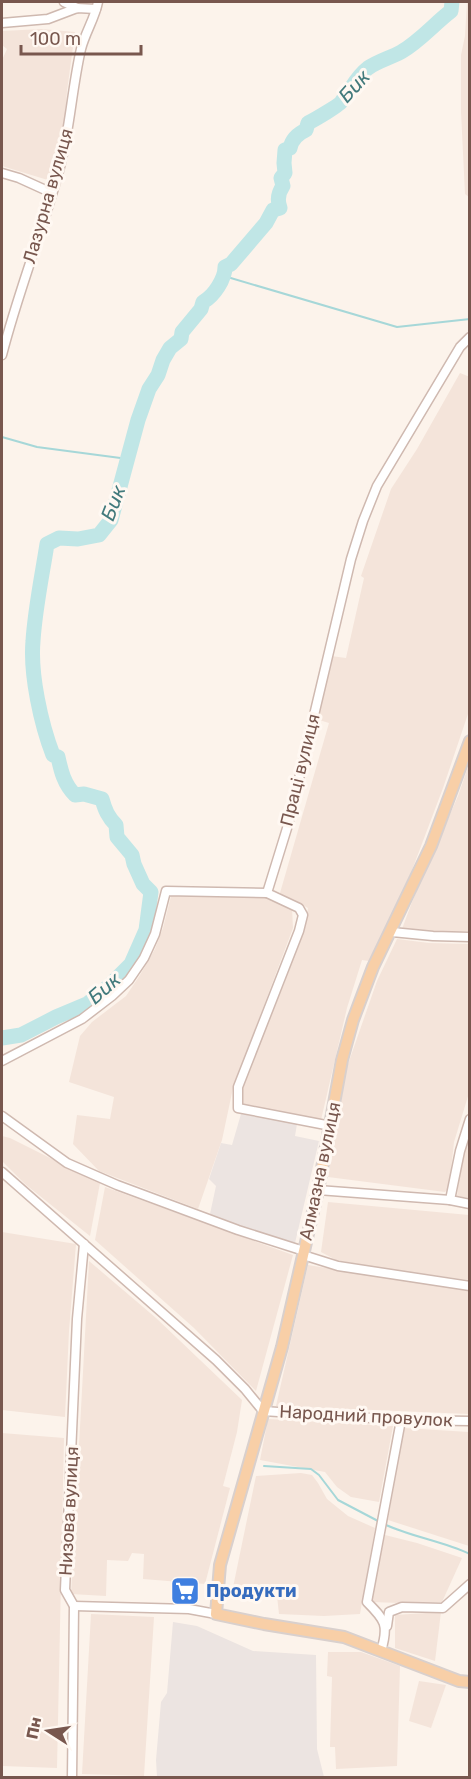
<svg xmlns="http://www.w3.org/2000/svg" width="471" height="1779" font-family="Rubik,sans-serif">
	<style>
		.residential { fill: #f4e4da }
		.industrial { fill: #ece4e1 }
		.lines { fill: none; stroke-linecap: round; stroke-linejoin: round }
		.stream { stroke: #a6d7d8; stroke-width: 2 }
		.river { stroke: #c0e6e6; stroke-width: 15 }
		.minor-casing { stroke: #cfb9b0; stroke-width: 11 }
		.major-casing { stroke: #d9d0cd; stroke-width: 14 }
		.minor { stroke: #fff; stroke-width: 8 }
		.major { stroke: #f8cfa7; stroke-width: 10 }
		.labels { text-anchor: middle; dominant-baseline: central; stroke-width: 6; stroke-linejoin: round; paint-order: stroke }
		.street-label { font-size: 18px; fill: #78574e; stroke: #fff8f2 }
		.shop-label { font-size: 18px; font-weight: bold; fill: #366cbe; stroke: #fff8f2; text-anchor: start }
		.water-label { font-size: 20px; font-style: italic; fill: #427a7c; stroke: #fff8f2 }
	</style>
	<rect width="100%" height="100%" fill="#fcf3eb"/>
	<!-- residential -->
	<g class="residential">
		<polygon points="467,2 470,2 469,197 465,194 461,112 461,55 465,36"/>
		<polygon points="42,29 75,32 67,91 64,130 51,181 2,166 2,60 7,49 2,45 2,31"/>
		<polygon points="460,373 470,377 469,711 443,788 412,870 394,910 369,961 362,960 347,1008 321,1120 243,1105 242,1090 256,1051 284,984 305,926 308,908 280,893 329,723 316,719 331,656 346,658 364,578 361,576 391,489 417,449"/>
		<polygon points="469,764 469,931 437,932 402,929 412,902 458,796"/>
		<polygon points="171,896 262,897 292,908 293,928 233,1088 222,1140 198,1209 99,1171 73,1144 77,1115 110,1119 114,1097 69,1082 80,1036 92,1022 126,996 140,975 155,949 163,928"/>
		<polygon points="397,939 429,943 469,944 469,1093 454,1142 449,1188 445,1192 328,1177 347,1067 377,981"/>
		<polygon points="469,1131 469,1198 457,1196 461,1160"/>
		<polygon points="2,1136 10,1138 100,1183 90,1236 25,1184 2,1161"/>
		<polygon points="105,1187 293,1255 256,1391 194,1328 95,1240"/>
		<polygon points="328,1202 469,1215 469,1280 380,1268 336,1260 321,1252"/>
		<polygon points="2,1232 76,1244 69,1331 65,1417 2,1410"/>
		<polygon points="89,1261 156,1318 242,1400 237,1432 223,1486 230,1488 205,1584 143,1579 144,1554 132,1553 128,1561 107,1560 106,1596 71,1594"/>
		<polygon points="308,1265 469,1291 469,1414 276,1406"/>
		<polygon points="268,1419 393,1426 379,1502 351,1497 337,1487 325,1472 260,1460"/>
		<polygon points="404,1428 469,1432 469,1546 388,1520"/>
		<polygon points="2,1433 64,1438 57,1768 2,1766"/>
		<polygon points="301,1473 312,1475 318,1483 327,1499 348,1516 375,1528 360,1614 324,1616 279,1614 277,1596 231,1597 256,1476"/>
		<polygon points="385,1535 417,1543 462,1558 442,1602 400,1603 371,1602"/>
		<polygon points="441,1612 435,1661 395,1648 395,1615"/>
		<polygon points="91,1614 154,1617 144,1776 82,1774"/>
		<polygon points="328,1652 361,1652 400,1666 397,1766 336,1769 335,1747 330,1747 332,1677 327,1676"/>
		<polygon points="419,1681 446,1685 431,1728 409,1721"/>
	</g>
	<!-- industrial -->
	<g class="industrial">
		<polygon points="241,1114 297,1124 295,1136 319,1141 295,1243 246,1229 210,1214 216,1186 209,1179 221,1143 232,1145"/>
		<polygon points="173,1622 197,1626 253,1651 316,1655 317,1749 324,1777 157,1777 156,1760 161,1702 167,1693"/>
	</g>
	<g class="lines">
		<!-- stream -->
		<g class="stream">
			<polyline points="224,276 397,327 470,319"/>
			<polyline points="2,437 37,447 128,459"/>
			<polyline points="264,1466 311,1469 319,1475 338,1500 378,1521"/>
			<path d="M384,1524C412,1537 442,1541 470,1554"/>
		</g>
		<!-- river -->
		<path class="river" d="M2,1038L21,1035L56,1017L87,1004L109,986L131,964L146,930L151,892L143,884L134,864L132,855L117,837L116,825C108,817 105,810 102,799L84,794L75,795C64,784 61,771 58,757L53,755C41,724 30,674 33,641C35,609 42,576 47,544L59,538L78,539L99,535L111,520L138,420L149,389L158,375L163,360L170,348L181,339L182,332L201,309L203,302C214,296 225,279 225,267L231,264L266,223L273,210L280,208C277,200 278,193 283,186L281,178L285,173L284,163L285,150L290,148C292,139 297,134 306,130L308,123C314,120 340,105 342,101C351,90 356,77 368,68C378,61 390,58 401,52C420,41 434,24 451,11L452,2"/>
		<!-- minor casing -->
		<g class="minor-casing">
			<g id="minor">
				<polyline points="64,2 77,8"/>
				<polyline points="2,23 48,19 77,8 96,9"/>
				<polyline points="2,173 19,178 52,193"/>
				<path d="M2,355C18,292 43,230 60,167C70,128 72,88 81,49C85,33 95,18 98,2"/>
				<polyline points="392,932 433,936 470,937"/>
				<polyline points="2,1061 82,1019 112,996 129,980 144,958 155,934 166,891 267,893"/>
				<polyline points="2,1116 67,1163 117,1185 238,1230 304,1251"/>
				<polyline points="331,1126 238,1108 238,1087 299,931 303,915 299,908 267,893 288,825 351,559 363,521 377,486 460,347 470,337"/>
				<polyline points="2,1172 216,1360 245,1389 263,1411 401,1420 470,1421"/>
				<polyline points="318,1190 450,1200 470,1204"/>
				<polyline points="450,1200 460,1151 470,1119"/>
				<polyline points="303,1255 338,1266 470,1286"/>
				<polyline points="74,1606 189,1609 216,1614"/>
				<polyline points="387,1626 389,1612 402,1607 443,1608 470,1584"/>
				<path d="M381,1651C389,1625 385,1620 367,1602L401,1420"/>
				<polyline points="72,1778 74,1606 65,1590 77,1319 84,1244"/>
			</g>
		</g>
		<!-- major casing -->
		<g class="major-casing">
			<polyline id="major" points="470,741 431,846 373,967 353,1020 342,1060 318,1190 282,1347 220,1565 216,1614 264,1624 344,1637 459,1681 470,1682"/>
		</g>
		<!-- minor -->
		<use href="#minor" class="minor"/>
		<!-- major -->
		<use href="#major" class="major"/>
	</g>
	<!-- icons -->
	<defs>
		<g id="supermarket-square" transform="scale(1.5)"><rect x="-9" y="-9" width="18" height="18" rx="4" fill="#3f7fe0" stroke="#fff8f2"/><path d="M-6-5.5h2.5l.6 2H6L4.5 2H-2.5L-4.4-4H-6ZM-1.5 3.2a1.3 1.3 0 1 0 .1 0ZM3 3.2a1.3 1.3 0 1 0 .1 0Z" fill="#fff"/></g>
	</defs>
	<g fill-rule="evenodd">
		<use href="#supermarket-square" x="185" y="1591"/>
	</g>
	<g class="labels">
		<!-- street labels -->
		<g class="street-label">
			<text transform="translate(48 196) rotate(-74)">Лазурна вулиця</text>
			<text transform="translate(300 770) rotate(-76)">Праці вулиця</text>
			<text transform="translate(320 1171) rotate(-78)">Алмазна вулиця</text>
			<text transform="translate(366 1416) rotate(3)">Народний провулок</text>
			<text transform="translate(69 1511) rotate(-87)">Низова вулиця</text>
		</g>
		<!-- shop labels -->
		<g class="shop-label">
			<text x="206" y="1591">Продукти</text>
		</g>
		<!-- water labels -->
		<g class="water-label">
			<text transform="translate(354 86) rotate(-48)">Бик</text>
			<text transform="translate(113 503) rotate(-69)">Бик</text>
			<text transform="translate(104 988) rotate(-41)">Бик</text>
		</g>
	</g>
	<!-- border -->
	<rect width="471" height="1779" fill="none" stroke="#78574e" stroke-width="6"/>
	<!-- north arrow -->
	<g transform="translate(48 1731) rotate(282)" stroke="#fff8f2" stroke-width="4.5" paint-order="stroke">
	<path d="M0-4.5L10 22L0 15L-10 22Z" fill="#78574e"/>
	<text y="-9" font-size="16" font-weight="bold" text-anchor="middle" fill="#78574e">Пн</text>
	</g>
	<!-- scale -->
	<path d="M21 45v9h120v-9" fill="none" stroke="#78574e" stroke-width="3"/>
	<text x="30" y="45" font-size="18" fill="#78574e" stroke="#fff8f2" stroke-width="4.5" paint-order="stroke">100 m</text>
</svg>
